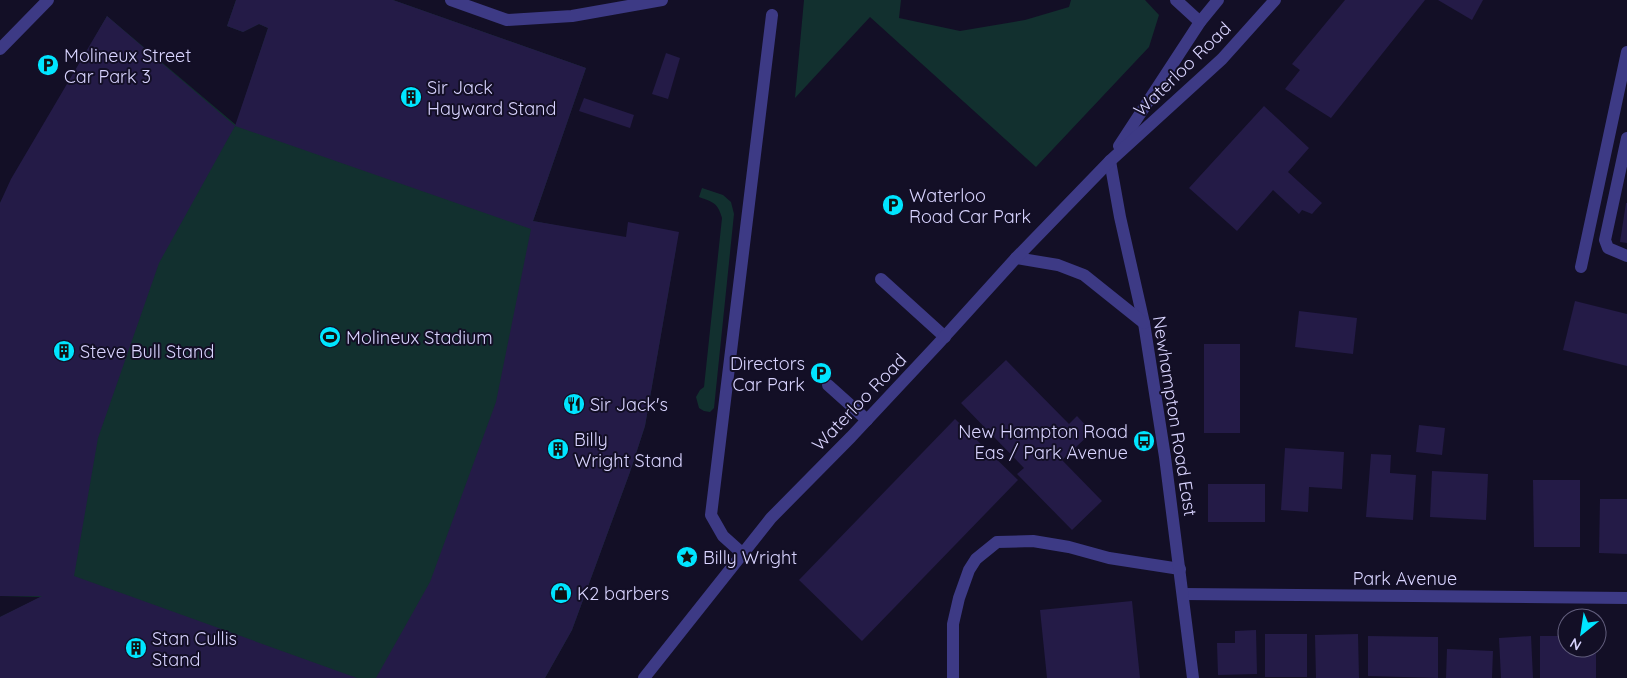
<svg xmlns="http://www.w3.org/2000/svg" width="1627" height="678" font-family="Quicksand,sans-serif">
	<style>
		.green { fill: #12302f }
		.building { fill: #241b47 }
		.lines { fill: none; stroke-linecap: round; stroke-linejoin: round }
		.service { stroke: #3d3a85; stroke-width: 12 }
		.minor { stroke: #3d3a85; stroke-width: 12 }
		.tertiary { stroke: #3d3a85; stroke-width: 12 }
		.labels { text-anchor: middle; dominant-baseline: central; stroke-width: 4; stroke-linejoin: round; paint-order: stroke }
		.poi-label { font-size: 18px; fill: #d9d4ff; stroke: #130f26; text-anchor: start }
		.street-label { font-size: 18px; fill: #d9d4ff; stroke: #130f26 }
	</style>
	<rect width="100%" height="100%" fill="#130f26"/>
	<!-- green -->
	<g class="green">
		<polygon points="236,0 393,0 586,68 533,221 676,248 645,426 630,472 572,630 545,678 0,678 0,617 41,597 0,596 0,203 107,16 236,125 268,28 259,24 243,32 227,26"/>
		<polygon points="804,0 901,0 899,18 960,31 1025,20 1069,7 1071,0 1145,0 1159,15 1149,47 1036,167 870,17 795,98"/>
		<path d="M702,188L723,195L731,202L734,214L714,408L710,412L704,411L699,408L696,397L700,390L704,387L722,218C718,203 713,202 699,197Z"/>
	</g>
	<!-- building -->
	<g class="building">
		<polygon points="236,0 393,0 586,68 533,221 626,237 628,222 679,232 645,426 630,472 572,630 545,678 376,678 430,582 496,402 531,229 235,126 268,28 259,24 243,32 227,26"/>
		<polygon points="1345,0 1425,0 1331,118 1285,89 1300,70 1292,64"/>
		<polygon points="1438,0 1483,0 1472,20"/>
		<polygon points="107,16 235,126 159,263 98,438 74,576 357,678 0,678 0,617 42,596 0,596 0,203 11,179"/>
		<polygon points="666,53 680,58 668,99 652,94"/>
		<polygon points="584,98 634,115 630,128 579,111"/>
		<polygon points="1264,106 1309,148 1288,172 1322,203 1312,214 1302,210 1299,214 1273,190 1237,231 1189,188"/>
		<polygon points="1626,203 1627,203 1627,243 1620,242"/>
		<polygon points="1575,301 1627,314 1627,366 1563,350"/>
		<polygon points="1299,311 1357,318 1353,354 1295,347"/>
		<rect x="1204" y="344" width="36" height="89"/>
		<polygon points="1006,360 1069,424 1077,416 1092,432 1062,460 1102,501 1072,530 1017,474 1024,468 961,403"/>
		<polygon points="955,419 1018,480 862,641 799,580"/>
		<polygon points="1419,425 1445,428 1442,455 1416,452"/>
		<polygon points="1285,448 1344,452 1342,489 1309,487 1308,512 1281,510"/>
		<polygon points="1371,454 1391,455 1390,473 1416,475 1413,520 1366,517"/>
		<polygon points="1432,471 1488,474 1486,520 1430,517"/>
		<polygon points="1533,480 1580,480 1580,547 1534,547"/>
		<rect x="1208" y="484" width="57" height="38"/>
		<polygon points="1600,499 1627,499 1627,554 1599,553"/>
		<polygon points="1132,601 1140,678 1047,678 1040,610"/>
		<polygon points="1256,630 1257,674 1218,675 1217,643 1235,643 1235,631"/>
		<rect x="1265" y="634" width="42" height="43"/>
		<polygon points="1358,634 1359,678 1316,678 1315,635"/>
		<polygon points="1368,636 1438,637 1438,678 1368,676"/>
		<polygon points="1531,636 1533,678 1501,678 1499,638"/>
		<polygon points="1540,636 1567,636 1567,648 1596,648 1596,678 1540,678"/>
		<polygon points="1447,649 1493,651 1492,678 1446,678"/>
	</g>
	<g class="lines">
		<!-- service -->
		<g class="service">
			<polyline points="451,0 507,20 572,16 662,0"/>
			<polyline points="1627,138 1605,240 1608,248 1627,256"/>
			<polyline points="1581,267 1627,52"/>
			<polyline points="881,279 945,337"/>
			<polyline points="828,385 867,420"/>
			<polyline points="743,554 723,536 711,515 772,15"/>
			<polyline points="953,678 953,624 959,598 969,570 976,559 997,542 1033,541 1069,547 1109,558 1180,569"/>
		</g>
		<!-- minor -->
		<g class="minor">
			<polyline points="1176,0 1200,22"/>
			<polyline points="0,49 48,0"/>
			<polyline points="1183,594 1627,598"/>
		</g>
		<!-- tertiary -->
		<g class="tertiary">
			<polyline points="1119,146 1200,22 1218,0"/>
			<polyline points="1110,161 1120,217 1144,323 1165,457 1193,678"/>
			<polyline points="1016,258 1058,265 1084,275 1144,323"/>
			<polyline points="644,678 771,518 851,437 938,344 1016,258 1110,161 1222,59 1275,0"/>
		</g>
	</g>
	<!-- icons -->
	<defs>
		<g id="parking-disc" transform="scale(1.125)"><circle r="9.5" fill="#00e5ff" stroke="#130f26"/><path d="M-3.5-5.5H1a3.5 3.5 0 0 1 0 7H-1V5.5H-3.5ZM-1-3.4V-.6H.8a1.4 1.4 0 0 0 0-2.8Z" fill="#111"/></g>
		<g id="building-disc" transform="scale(1.125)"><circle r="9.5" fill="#00e5ff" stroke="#130f26"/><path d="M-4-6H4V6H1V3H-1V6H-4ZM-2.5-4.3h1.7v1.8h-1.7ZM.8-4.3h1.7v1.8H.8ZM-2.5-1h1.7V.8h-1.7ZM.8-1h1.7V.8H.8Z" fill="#111"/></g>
		<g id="stadium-disc" transform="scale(1.125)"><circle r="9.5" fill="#00e5ff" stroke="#130f26"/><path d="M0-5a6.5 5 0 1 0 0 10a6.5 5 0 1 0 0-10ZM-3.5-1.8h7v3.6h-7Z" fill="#111"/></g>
		<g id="restaurant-disc" transform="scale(1.125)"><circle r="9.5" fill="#00e5ff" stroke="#130f26"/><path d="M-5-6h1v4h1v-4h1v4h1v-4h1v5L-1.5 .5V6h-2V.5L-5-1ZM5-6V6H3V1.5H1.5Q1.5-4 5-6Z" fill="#111"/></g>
		<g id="bus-disc" transform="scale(1.125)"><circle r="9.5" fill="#00e5ff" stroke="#130f26"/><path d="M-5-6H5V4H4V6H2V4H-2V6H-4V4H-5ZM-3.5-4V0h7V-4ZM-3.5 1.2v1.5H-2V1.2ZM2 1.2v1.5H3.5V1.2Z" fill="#111"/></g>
		<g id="sight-disc" transform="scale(1.125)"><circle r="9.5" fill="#00e5ff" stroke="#130f26"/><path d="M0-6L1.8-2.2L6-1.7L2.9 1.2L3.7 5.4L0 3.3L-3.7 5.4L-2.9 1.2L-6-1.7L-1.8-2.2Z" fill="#111"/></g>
		<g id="shop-disc" transform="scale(1.125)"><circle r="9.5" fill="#00e5ff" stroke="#130f26"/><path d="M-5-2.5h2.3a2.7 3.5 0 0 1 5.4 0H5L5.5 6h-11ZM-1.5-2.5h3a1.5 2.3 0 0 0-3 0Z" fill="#111"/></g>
	</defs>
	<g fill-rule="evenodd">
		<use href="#parking-disc" x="48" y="65"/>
		<use href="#building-disc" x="411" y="97"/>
		<use href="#parking-disc" x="893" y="205"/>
		<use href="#stadium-disc" x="330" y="337"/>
		<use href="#building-disc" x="64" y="351"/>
		<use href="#parking-disc" x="821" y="373"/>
		<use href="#restaurant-disc" x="574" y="404"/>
		<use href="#bus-disc" x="1144" y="441"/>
		<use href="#building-disc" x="558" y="449"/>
		<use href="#sight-disc" x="687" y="557"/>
		<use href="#shop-disc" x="561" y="593"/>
		<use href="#building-disc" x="136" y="648"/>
	</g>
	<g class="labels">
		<!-- poi labels -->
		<g class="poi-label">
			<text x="64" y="55">Molineux Street<tspan x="64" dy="21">Car Park 3</tspan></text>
			<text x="427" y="87">Sir Jack<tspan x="427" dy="21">Hayward Stand</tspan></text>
			<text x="909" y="195">Waterloo<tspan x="909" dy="21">Road Car Park</tspan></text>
			<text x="346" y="337">Molineux Stadium</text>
			<text x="80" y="351">Steve Bull Stand</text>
			<text x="805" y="363" text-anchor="end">Directors<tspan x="805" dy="21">Car Park</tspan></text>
			<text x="590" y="404">Sir Jack's</text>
			<text x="1128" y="431" text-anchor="end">New Hampton Road<tspan x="1128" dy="21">Eas / Park Avenue</tspan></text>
			<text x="574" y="439">Billy<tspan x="574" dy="21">Wright Stand</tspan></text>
			<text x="703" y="557">Billy Wright</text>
			<text x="577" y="593">K2 barbers</text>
			<text x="152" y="638">Stan Cullis<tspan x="152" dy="21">Stand</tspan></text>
		</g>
		<!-- street labels -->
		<g class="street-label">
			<text transform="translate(1182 69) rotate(-44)">Waterloo Road</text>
			<text transform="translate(859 402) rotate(-46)">Waterloo Road</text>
			<text transform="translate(1175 416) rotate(81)">Newhampton Road East</text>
			<text x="1405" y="578">Park Avenue</text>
		</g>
	</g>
	<!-- north arrow -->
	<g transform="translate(1582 633) rotate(210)"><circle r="24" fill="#130f26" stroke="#625e7d"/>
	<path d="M0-4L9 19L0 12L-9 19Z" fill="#00e5ff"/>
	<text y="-8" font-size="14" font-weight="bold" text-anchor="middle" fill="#d9d4ff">N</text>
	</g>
</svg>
